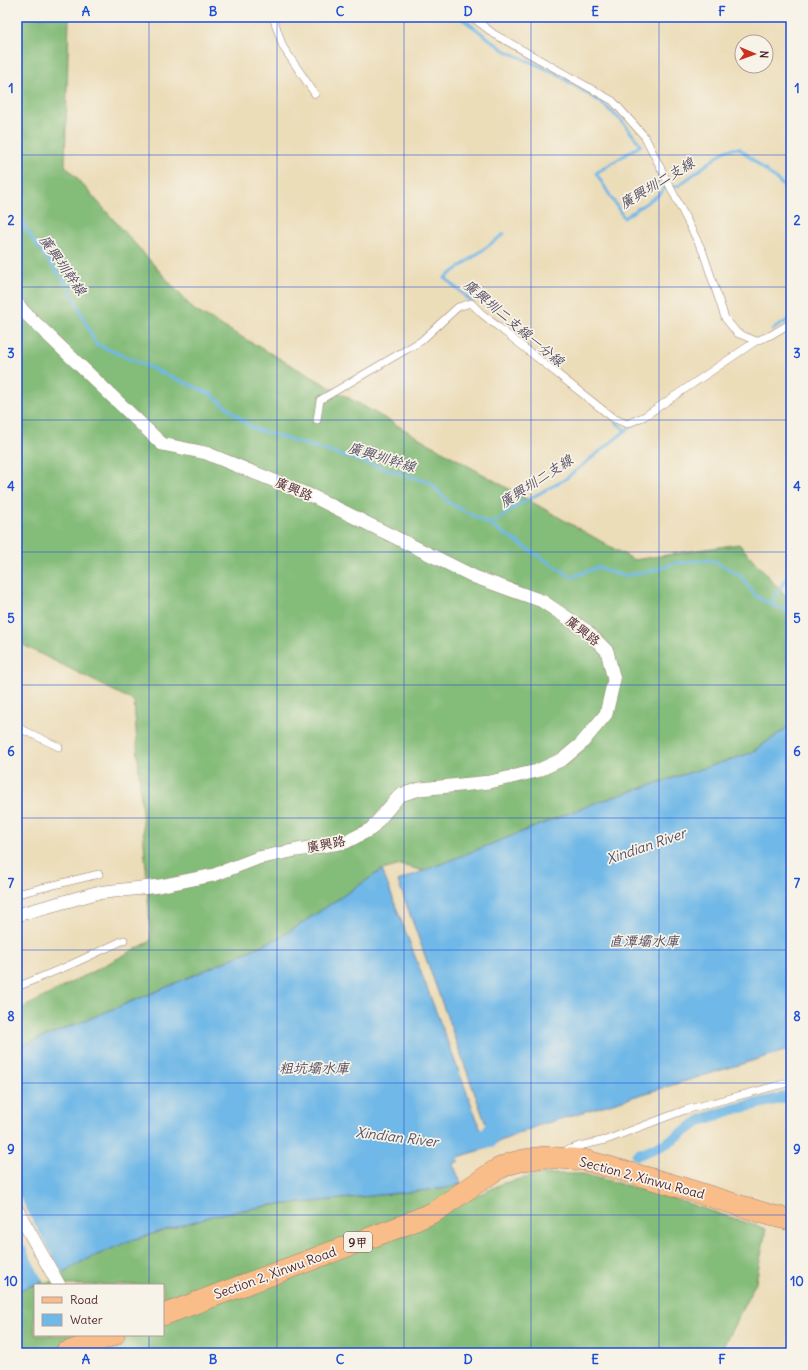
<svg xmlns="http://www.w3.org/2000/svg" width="808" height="1370" font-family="Delius,'LXGW WenKai TC',sans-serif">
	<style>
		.forest { fill: #84bc79; stroke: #676e52; fill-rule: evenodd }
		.water { fill: #6fb8e7; stroke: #5c6c89 }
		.pier { fill: #ecddb9 }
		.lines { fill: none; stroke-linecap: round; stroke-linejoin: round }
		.stream { stroke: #6fb8e7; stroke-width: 3 }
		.canal { stroke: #6fb8e7; stroke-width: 11 }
		.river { stroke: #6fb8e7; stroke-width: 19 }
		.lane-casing { stroke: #9b7e72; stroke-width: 8 }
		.street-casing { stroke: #9b7e72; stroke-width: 14 }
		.primary-casing { stroke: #9b7e72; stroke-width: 22 }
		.lane { stroke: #fff; stroke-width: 7 }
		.street { stroke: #fff; stroke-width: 13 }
		.primary { stroke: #f8bd89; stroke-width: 21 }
		.grid { fill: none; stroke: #1d4ed8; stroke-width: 1; stroke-opacity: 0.55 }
		.labels { text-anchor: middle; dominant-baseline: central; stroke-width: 3.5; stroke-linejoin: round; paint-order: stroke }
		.shield { fill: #f7f3e8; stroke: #7e5f64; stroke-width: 1 }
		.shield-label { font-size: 12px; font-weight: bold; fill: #4a1f2b }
		.street-label { font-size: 13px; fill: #4a1f2b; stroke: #f7f3e8 }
		.water-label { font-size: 14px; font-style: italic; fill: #554d63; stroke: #f7f3e8 }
		.neatline { fill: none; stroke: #1d4ed8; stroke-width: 1.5 }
		.grid-label { font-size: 13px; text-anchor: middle; font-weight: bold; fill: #1d4ed8 }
	</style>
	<rect width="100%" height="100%" fill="#f7f3e8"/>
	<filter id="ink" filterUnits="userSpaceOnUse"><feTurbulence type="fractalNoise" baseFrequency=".025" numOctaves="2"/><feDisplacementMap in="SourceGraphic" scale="8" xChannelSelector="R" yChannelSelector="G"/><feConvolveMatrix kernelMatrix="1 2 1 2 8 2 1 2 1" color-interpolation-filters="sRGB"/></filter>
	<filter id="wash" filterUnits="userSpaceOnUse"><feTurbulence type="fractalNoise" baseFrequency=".012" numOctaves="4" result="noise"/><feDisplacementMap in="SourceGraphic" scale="16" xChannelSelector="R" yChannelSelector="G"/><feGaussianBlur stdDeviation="0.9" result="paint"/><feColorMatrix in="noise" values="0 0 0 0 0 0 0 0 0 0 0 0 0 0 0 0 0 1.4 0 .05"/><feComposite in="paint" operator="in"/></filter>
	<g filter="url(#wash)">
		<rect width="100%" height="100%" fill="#ecddb9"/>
		<!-- forest -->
		<g class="forest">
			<polygon points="17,17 69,17 65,165 194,310 634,560 739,544 791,602 791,725 751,753 595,803 424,871 401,865 382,870 281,937 160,990 17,1048 17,1011 151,941 134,701 17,642"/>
			<path d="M541,1174H584L669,1197L766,1229L756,1282L720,1353H17V1291L58,1276L81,1262L129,1241L215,1215L272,1205L311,1202L448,1188L461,1183L469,1199L504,1183ZM35,1285H163V1335H35Z"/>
		</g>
		<!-- water -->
		<g class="water">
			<polygon points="791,725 791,1049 537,1126 493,1144 398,881 595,803 751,753"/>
			<polygon points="382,870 488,1148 458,1157 459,1161 453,1164 461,1183 448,1188 311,1202 272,1205 215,1215 129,1241 81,1262 58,1276 17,1291 17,1048 160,990 281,937"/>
		</g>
		<!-- pier -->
		<polygon class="pier" points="17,1192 63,1275 59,1278 44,1283 17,1231"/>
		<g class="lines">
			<!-- stream -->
			<g class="stream">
				<polyline points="460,17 504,50 555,73 599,101 621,120 641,145 596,173 624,218 661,193 664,188 678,186 726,150 739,148 791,192"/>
				<polyline points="17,211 30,236 69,288 96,344 211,394 252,428 431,483 449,503 489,524 572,577 598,567 622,576 652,571 676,563 712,560 740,575 755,595 769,604 791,612"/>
				<polyline points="472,302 445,278 504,234"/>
				<polyline points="772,330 791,318"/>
				<polyline points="616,422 625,430"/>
				<polyline points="791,501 788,505 791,507"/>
				<polyline points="489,524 501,518 514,507 564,480 634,424"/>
				<polyline points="769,604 791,573"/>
			</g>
			<!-- canal -->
			<polyline class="canal" points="637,1155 665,1144 702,1120 731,1110 791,1096"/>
			<!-- river -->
			<polyline class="river" points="459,1141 488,1139 502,1112"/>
		</g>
	</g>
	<g filter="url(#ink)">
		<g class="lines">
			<!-- lane casing -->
			<g class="lane-casing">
				<g id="lane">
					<polyline points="273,17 283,47 315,94"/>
					<polyline points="472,17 494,34 613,101 645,137 703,252 725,318 737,333 756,341 771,335 791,323"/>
					<polyline points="317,420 320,400 421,341 458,307 471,303 482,314 613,418 627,424 645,416 756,341"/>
					<polyline points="17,727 59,747"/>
					<polyline points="17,894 99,874"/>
					<polyline points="17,987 70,965 124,940"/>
					<polyline points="562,1152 579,1146 606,1140 685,1110 791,1082"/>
				</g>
			</g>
			<!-- street casing -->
			<g class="street-casing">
				<g id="street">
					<polyline points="17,303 23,311 162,444 206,453 314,497 475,577 542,601 587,631 607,651 614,680 606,714 581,744 563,759 537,771 490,782 420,789 400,795 371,829 346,842 297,850 258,858 214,875 159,886 96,893 17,915"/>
					<polyline points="17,1210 59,1285"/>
				</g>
			</g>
			<!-- primary casing -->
			<g class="primary-casing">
				<g id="primary">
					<polyline points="163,1315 407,1224 434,1212 496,1170 509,1164 524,1160 545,1157 584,1160 670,1184 770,1215 791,1220"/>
					<polyline points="65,1353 114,1335"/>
				</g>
			</g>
			<!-- lane -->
			<use href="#lane" class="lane"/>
			<!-- street -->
			<use href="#street" class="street"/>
			<!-- primary -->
			<use href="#primary" class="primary"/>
		</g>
	</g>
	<!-- grid -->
	<path class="grid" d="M149,17V1285M277,17V1353M404,17V1353M531,17V1353M659,17V1353M17,155H791M17,287H791M17,420H791M17,552H791M17,685H791M17,818H791M17,950H791M17,1083H791M17,1215H791M149,1335V1353"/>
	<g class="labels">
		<!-- shield labels -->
		<rect class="shield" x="344" y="1232" width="28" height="20" rx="3"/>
		<g class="shield-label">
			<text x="358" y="1242">9甲</text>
		</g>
		<!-- street labels -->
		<g class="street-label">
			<text transform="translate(294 489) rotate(23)">廣興路</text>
			<text transform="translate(583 631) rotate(38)">廣興路</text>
			<text transform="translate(326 844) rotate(-11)">廣興路</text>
			<text transform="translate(642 1178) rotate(15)">Section 2, Xinwu Road</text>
			<text transform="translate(275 1273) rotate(-20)">Section 2, Xinwu Road</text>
		</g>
		<!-- water labels -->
		<g class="water-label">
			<text transform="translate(657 183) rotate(-31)">廣興圳二支線</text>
			<text transform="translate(63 265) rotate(55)">廣興圳幹線</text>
			<text transform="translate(514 323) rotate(40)">廣興圳二支線一分線</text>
			<text transform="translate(382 457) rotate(17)">廣興圳幹線</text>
			<text transform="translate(536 481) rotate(-33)">廣興圳二支線</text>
			<text transform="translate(646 846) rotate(-19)">Xindian River</text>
			<text x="644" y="941">直潭壩水庫</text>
			<text x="314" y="1068">粗坑壩水庫</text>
			<text transform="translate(397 1137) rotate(7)">Xindian River</text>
		</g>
	</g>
	<!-- margin -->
	<rect width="808" height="1370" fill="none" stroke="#f7f3e8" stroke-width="44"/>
	<!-- legend -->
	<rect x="34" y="1284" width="130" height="52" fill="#f7f3e8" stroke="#b29e9c"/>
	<rect x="42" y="1297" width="20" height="6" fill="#f8bd89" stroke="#b29e9c"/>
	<text x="70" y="1304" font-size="12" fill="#4a1f2b">Road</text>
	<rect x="42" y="1314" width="20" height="12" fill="#6fb8e7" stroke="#b29e9c"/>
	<text x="70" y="1324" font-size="12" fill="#4a1f2b">Water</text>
	<!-- north arrow -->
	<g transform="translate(754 54) rotate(92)"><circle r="19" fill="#f7f3e8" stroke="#b29e9c"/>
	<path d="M0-3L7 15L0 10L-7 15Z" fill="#c8321e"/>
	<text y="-6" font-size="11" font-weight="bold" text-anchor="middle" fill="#4a1f2b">N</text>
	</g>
	<rect x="22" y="22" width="764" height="1326" class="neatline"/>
	<g class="grid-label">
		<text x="86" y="16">A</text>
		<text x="213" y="16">B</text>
		<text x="340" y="16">C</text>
		<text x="468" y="16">D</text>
		<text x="595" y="16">E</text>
		<text x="722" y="16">F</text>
		<text x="11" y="93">1</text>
		<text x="797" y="93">1</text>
		<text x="11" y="225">2</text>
		<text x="797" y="225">2</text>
		<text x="11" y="358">3</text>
		<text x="797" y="358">3</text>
		<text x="11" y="491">4</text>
		<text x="797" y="491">4</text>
		<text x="11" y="623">5</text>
		<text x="797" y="623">5</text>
		<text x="11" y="756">6</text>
		<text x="797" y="756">6</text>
		<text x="11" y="888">7</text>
		<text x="797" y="888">7</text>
		<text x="11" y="1021">8</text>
		<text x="797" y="1021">8</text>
		<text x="11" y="1154">9</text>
		<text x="797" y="1154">9</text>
		<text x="11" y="1286">10</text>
		<text x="797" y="1286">10</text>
		<text x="86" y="1364">A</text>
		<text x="213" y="1364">B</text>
		<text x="340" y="1364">C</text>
		<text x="468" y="1364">D</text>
		<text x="595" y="1364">E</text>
		<text x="722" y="1364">F</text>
	</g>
</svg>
